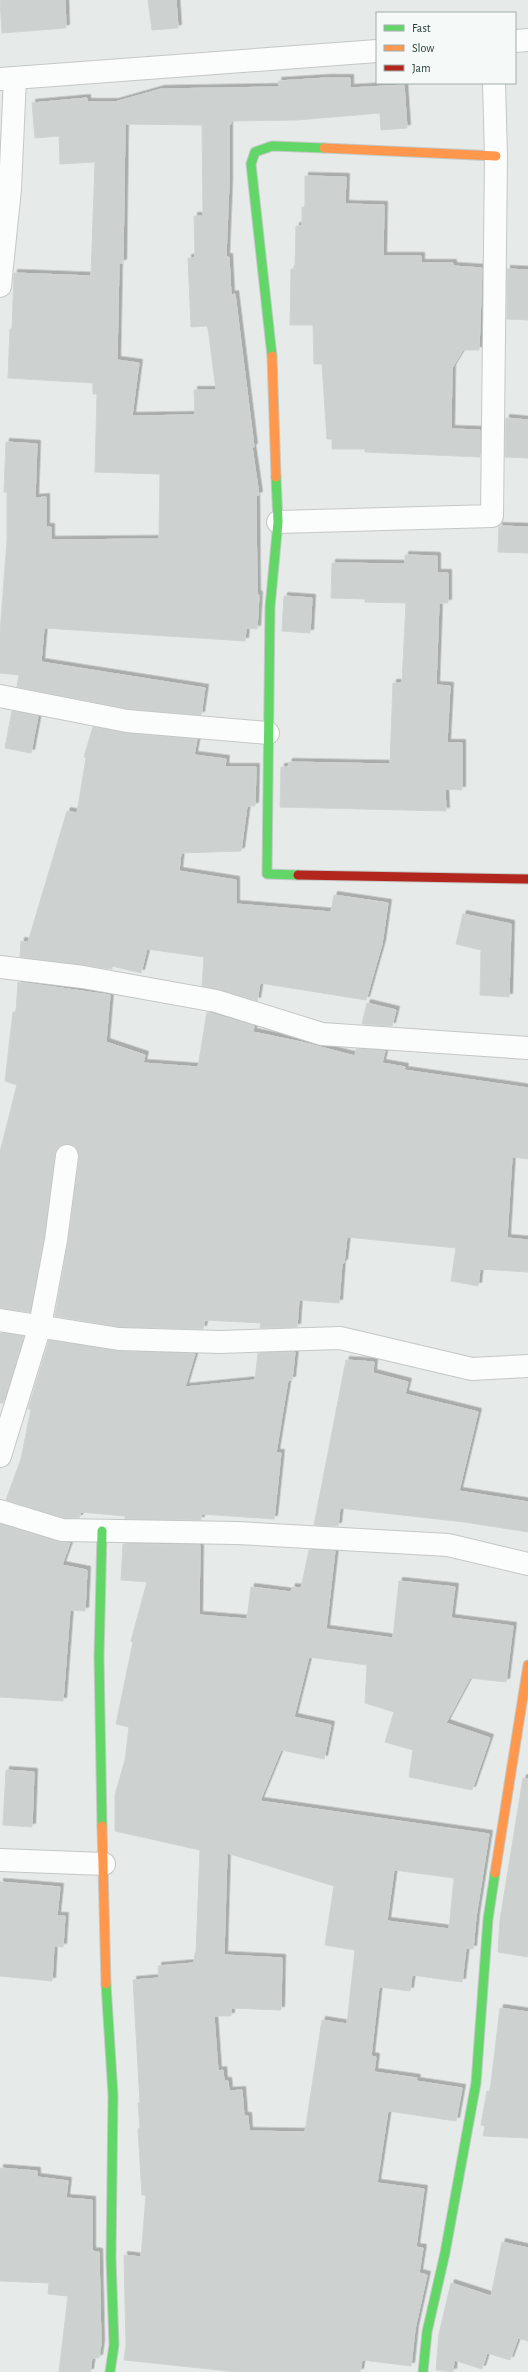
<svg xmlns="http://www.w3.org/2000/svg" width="528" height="2372" font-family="'Alegreya Sans',sans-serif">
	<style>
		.building { fill: #cdd2d0; stroke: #cfd4d2; fill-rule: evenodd; filter: url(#shadow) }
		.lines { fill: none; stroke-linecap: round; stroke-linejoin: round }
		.street-casing { stroke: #c3c8c6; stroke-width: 24 }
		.fast-casing { stroke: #c4c9c7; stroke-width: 11 }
		.slow-casing { stroke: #c4c9c7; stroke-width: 11 }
		.jam-casing { stroke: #c4c9c7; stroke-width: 11 }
		.street { stroke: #fbfcfc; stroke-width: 22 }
		.fast { stroke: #63d668; stroke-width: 9 }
		.slow { stroke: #ff974d; stroke-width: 9 }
		.jam { stroke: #b3261e; stroke-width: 9 }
	</style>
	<defs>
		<filter id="shadow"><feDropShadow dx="3.5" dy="-3.5" stdDeviation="0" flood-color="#0004"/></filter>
	</defs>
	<rect width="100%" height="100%" fill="#e6ebe9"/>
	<!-- building -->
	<g class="building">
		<polygon points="0,0 65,0 66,28 2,33"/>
		<polygon points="148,0 176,0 178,28 152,30"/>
		<path d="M327,78H350V88L404,85L407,128L381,130L380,113L297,120L231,121V124H229V183L226,257H229L231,295L235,294L254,447H252L259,495L256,496L257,594L259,595L257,629L246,628L245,641L44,628L41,662L205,688L201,715L129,709L17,687L19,675L0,673V633L7,541V492H4L6,442L37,444L35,498L46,497V527H51V540L159,539L160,474L95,472L97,394H93V383L8,378L10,329H12L14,273L91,276L95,162L60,164L59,136L35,138L32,103L87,98V102H115L161,89L279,87L278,81ZM125,124L202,125L203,216H194L195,258H188L191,327L207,326L208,328L216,390H194L195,415L132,416L139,363L117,360L119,263H123Z"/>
		<polygon points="305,176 346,177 345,204 384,205 383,256 421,256 421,263 453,263 453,266 482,268 479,350 463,350 452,368 451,429 480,430 480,457 365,452 365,449 332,449 332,439 327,439 322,364 314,364 313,325 290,325 291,269 295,269 296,226 302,226 302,207 305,207"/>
		<polygon points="507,269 528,270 528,320 507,319"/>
		<polygon points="506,418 528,420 528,458 505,457"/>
		<polygon points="499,526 528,527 528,553 498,552"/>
		<polygon points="405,555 437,556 437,573 448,573 448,603 439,603 436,685 450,686 447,743 462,743 462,790 445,789 446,811 280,807 281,767 288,767 289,762 390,764 393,683 402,683 406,603 365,602 365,599 331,598 332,563 405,564"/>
		<polygon points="284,596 312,598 310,633 282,631"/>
		<polygon points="12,711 38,716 31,753 5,748"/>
		<polygon points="93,727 126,733 197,739 194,755 226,759 225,767 256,767 255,806 247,806 241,851 181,853 179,871 236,880 236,904 331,912 334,895 388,903 382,944 366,1000 260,983 257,1001 202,986 204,957 147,949 141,973 112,966 112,969 20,957 21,941 28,942 67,811 77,813 86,758 84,757"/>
		<polygon points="463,914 511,924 509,997 480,995 481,950 456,944"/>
		<polygon points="18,982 110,995 106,1042 145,1055 143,1063 198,1067 207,1012 254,1026 253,1032 301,1042 355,1056 356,1049 385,1051 382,1063 405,1067 404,1070 528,1088 528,1159 512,1157 507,1238 528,1240 528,1272 480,1269 478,1286 451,1281 456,1248 347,1237 344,1263 342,1263 339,1303 299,1300 297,1327 260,1328 261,1323 205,1320 203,1329 120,1327 55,1316 68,1242 79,1158 75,1146 68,1144 57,1148 55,1154 44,1238 30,1312 0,1308 0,1152 17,1085 5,1081 13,1012 16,1012"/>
		<polygon points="367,1003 396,1010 392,1026 362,1024"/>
		<polygon points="0,1333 24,1336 3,1403 0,1403"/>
		<polygon points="49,1340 119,1351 195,1354 185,1387 255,1380 258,1353 295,1352 292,1380 288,1380 276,1453 281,1453 274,1519 201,1514 201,1520 125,1519 125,1516 81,1512 79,1518 64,1518 6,1500 21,1459 31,1409 28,1409"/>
		<polygon points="346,1360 374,1362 373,1373 408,1382 405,1394 478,1412 459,1491 528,1502 528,1532 464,1522 340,1508 338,1526 314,1525"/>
		<polygon points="0,1524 58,1542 70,1543 62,1565 87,1570 85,1611 70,1610 63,1701 0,1697"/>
		<path d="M123,1544L200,1545L199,1615L247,1619L251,1587L291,1592L292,1587L301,1588L309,1550L335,1551L326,1629L393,1638L399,1581L455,1587L451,1618L513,1626L506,1682L470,1678L446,1723L490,1738L472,1790L409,1777L413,1750L385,1742L394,1712L365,1703L367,1665L309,1657L294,1717L331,1725L324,1759L281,1750L260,1801L489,1834L476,1917L473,1949L466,1948L462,1982L412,1975L410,1991L379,1987L371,2056L376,2057L374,2072L417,2078L416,2081L462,2088L456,2121L388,2111L377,2183L424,2189L416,2247L423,2248L419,2273L427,2275L415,2329L411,2366L362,2360L360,2372H238L124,2360L126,2345L124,2255L141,2257L146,2195H142L138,2129L140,2128L138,2103H140L133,1980L159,1978L158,1966L194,1963L195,1953H196L200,1850L115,1831V1795L125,1760L129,1727L116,1724L133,1642L131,1641L147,1582L121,1580ZM227,1853L334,1886L325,1945L355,1950L347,2024L322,2020L305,2132L249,2131L248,2116H244L242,2090L229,2091L228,2081H224L223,2070L218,2071L214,2016H231V2008L281,2010L282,1958L224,1955ZM394,1870L454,1878L449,1929L387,1921Z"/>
		<polygon points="6,1770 34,1772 32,1827 3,1825"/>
		<polygon points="523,1778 528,1779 528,1957 498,1952 500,1920"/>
		<polygon points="0,1882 60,1887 57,1916 65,1916 63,1947 54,1946 52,1981 0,1976"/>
		<polygon points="500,2008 528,2012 528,2138 483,2136 485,2126 481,2125 487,2091 490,2092"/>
		<polygon points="0,2168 37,2171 37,2177 68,2181 66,2198 92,2200 92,2251 99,2252 101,2344 99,2358 92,2358 90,2372 59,2372 68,2296 48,2294 49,2283 0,2281"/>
		<polygon points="502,2242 528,2248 528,2341 518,2338 510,2360 487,2353 482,2369 454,2360 453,2372 436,2370 439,2334 451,2283 491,2296"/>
	</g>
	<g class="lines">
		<!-- street casing -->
		<g class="street-casing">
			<g id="street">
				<polyline points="515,41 528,40"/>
				<polyline points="0,79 377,51"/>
				<polyline points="0,286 10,189 15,78"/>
				<polyline points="278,522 492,516 496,156 494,83"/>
				<polyline points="0,696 127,721 268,733"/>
				<polyline points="0,967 83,977 216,1001 322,1034 528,1048"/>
				<polyline points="0,1320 119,1339 220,1342 340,1338 472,1369 528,1366"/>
				<polyline points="0,1456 40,1326 56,1240 67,1156"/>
				<polyline points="0,1511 62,1530 237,1533 448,1545 528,1564"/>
				<polyline points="0,1860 104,1864"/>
			</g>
		</g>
		<!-- fast casing -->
		<g class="fast-casing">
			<g id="fast">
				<polyline points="272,356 251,164 255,152 272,146 324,148"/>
				<polyline points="276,477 278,522 270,607 267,874 298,875"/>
				<polyline points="102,1531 99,1657 102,1826"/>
				<polyline points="106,1984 113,2095 111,2258 114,2345 110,2372"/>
				<polyline points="423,2372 427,2332 445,2253 476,2083 488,1919 495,1873"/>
			</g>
		</g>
		<!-- slow casing -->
		<g class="slow-casing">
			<g id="slow">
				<polyline points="324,148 496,156"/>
				<polyline points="272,356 276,477"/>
				<polyline points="102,1826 106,1984"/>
				<polyline points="495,1873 528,1665"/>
			</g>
		</g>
		<!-- jam casing -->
		<g class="jam-casing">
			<polyline id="jam" points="298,875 528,879"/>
		</g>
		<!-- street -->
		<use href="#street" class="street"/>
		<!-- fast -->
		<use href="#fast" class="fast"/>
		<!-- slow -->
		<use href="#slow" class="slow"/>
		<!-- jam -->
		<use href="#jam" class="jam"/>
	</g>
	<!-- legend -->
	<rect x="376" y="12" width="140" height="72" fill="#f5f9f8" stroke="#a2adac"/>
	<rect x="384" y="25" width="20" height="6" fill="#63d668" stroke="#a2adac"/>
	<text x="412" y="32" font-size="12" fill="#263c39">Fast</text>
	<rect x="384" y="45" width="20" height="6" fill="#ff974d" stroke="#a2adac"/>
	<text x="412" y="52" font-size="12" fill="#263c39">Slow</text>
	<rect x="384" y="65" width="20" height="6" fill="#b3261e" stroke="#a2adac"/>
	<text x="412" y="72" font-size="12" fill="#263c39">Jam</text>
</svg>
